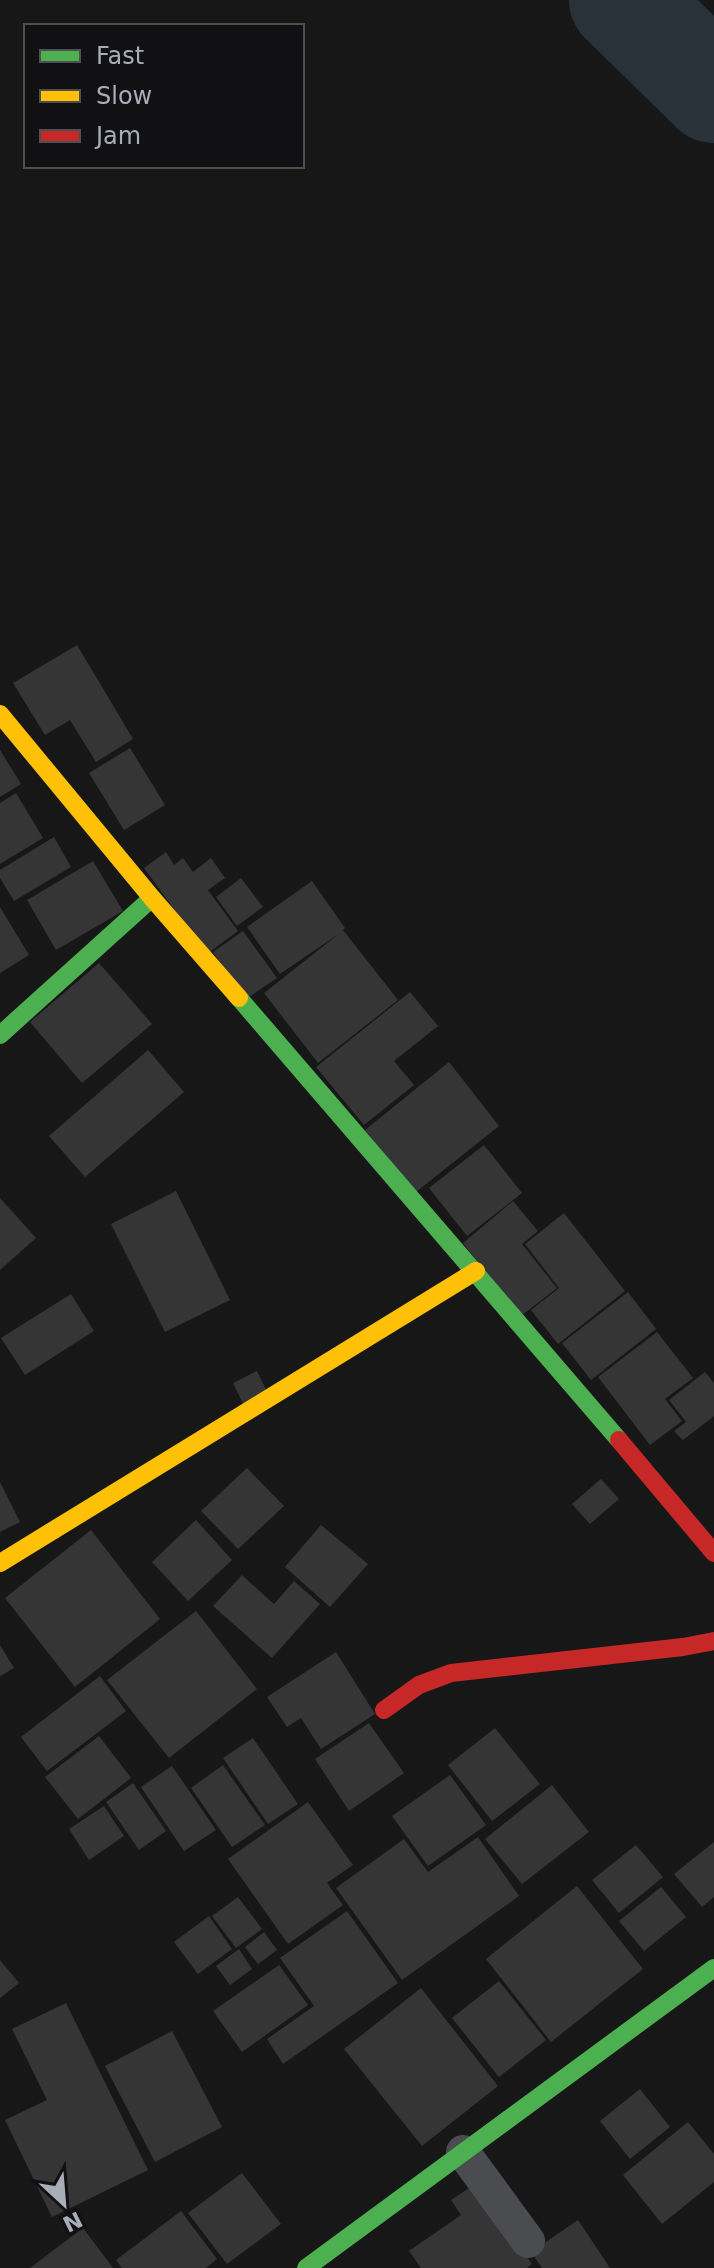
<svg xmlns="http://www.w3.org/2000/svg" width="714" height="2268" font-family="'DejaVu Sans',sans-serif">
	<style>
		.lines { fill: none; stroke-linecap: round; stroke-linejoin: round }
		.river { stroke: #2a3239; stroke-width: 106 }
		.building { fill: #353536 }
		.lane { stroke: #4b4c50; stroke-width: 34 }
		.fast { stroke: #4caf50; stroke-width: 18 }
		.slow { stroke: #ffc107; stroke-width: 18 }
		.jam { stroke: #c62828; stroke-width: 18 }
	</style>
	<rect width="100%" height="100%" fill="#171717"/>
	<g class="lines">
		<!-- river -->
		<polyline class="river" points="622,0 714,90"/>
	</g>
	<!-- building -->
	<g class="building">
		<polygon points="77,645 133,739 96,762 70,720 45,735 13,683"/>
		<polygon points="130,748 165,805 124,830 89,773"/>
		<polygon points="0,750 21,784 0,797"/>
		<polygon points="16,793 43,838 0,864 0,803"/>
		<polygon points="54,837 71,867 14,901 0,878 0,870"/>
		<polygon points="166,852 174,865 183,858 193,872 211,858 225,878 208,890 238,931 207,954 144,868"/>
		<polygon points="93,861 123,911 56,950 27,900"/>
		<polygon points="241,878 263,907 237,926 216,897"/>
		<polygon points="312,881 345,928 343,930 398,1000 318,1063 264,993 340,933 280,974 247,927"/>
		<polygon points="0,907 29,955 0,973"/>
		<polygon points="243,931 277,978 246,999 213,952"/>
		<polygon points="99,963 152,1024 82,1083 30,1022"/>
		<polygon points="410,992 438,1026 394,1061 414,1085 364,1125 316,1067"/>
		<polygon points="148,1050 184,1092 85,1177 49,1136"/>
		<polygon points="449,1062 499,1126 416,1192 365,1130"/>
		<polygon points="484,1145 522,1193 467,1236 429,1188"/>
		<polygon points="176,1191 230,1300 165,1332 111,1224"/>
		<polygon points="0,1198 36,1238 0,1270"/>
		<polygon points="513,1201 538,1231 522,1244 557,1288 521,1316 463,1243"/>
		<polygon points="564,1213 625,1291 558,1344 531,1310 559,1288 525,1244"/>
		<polygon points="628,1292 656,1329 591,1380 562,1343"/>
		<polygon points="71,1294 94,1331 25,1375 1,1338"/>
		<polygon points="657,1332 693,1378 665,1399 682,1421 650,1445 598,1377"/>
		<polygon points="257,1371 269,1396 245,1408 233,1383"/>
		<polygon points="705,1372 714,1383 714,1416 683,1440 674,1431 686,1422 669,1400"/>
		<polygon points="247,1468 284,1506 238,1549 201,1511"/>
		<polygon points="601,1479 619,1499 590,1524 572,1504"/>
		<polygon points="0,1482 20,1522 0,1532"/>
		<polygon points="196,1520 232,1560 188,1601 152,1562"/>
		<polygon points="321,1525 368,1564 330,1607 285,1567"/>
		<polygon points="91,1530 160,1619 75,1687 5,1598"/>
		<polygon points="242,1575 274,1604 294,1581 320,1604 272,1658 213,1606"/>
		<polygon points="196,1611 257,1689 169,1758 107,1680"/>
		<polygon points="0,1645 14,1668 0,1676"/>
		<polygon points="336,1652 375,1714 321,1749 301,1718 287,1727 267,1697"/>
		<polygon points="100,1676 126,1711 47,1771 21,1737"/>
		<polygon points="369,1723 404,1773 349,1811 315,1759"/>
		<polygon points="495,1728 540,1784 492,1821 448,1765"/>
		<polygon points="99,1736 131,1778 78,1819 45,1777"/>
		<polygon points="253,1738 298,1804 268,1824 223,1758"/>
		<polygon points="223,1765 265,1825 232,1847 191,1788"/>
		<polygon points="172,1766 216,1830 184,1851 141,1787"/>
		<polygon points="450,1775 486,1825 428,1866 392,1816"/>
		<polygon points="133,1783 166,1831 139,1850 106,1802"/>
		<polygon points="552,1785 589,1832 522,1884 485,1839"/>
		<polygon points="308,1802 353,1865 327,1883 343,1905 288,1944 228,1859"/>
		<polygon points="104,1806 124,1836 89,1860 69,1829"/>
		<polygon points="478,1837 519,1896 402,1980 336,1888 404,1839 428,1872"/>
		<polygon points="714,1842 714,1897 702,1907 674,1874"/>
		<polygon points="636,1845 663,1877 619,1913 592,1880"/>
		<polygon points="577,1886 643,1969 551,2042 486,1959"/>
		<polygon points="661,1887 686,1917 644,1951 619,1921"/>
		<polygon points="238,1897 262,1929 236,1948 212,1916"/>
		<polygon points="347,1911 398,1983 283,2064 267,2039 314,2006 280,1958"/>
		<polygon points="209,1916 232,1949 198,1974 174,1942"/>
		<polygon points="264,1932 277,1950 258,1964 245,1947"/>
		<polygon points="239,1949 252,1969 230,1985 216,1966"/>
		<polygon points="0,1960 19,1983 0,1998"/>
		<polygon points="279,1965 308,2005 242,2052 213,2011"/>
		<polygon points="499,1981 546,2040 499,2077 452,2018"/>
		<polygon points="421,1988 498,2086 422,2146 344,2049"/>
		<polygon points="66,2003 148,2170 52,2217 5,2120 47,2100 12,2029"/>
		<polygon points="172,2031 222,2127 155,2162 105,2066"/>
		<polygon points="640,2089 670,2127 630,2159 600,2121"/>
		<polygon points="688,2122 714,2154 714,2182 662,2224 623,2175"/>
		<polygon points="242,2173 281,2224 227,2264 188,2213"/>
		<polygon points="475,2184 532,2264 527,2268 421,2268 409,2251 461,2215 451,2200"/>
		<polygon points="181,2211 217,2259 206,2268 122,2268 116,2260"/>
		<polygon points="578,2220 610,2268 542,2268 531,2252"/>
		<polygon points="83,2228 113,2268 30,2268"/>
	</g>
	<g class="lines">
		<!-- lane -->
		<polyline class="lane" points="463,2152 528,2241"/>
		<!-- fast -->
		<g class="fast">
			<polyline points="239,998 619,1440"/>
			<polyline points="0,1035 152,898"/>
			<polyline points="306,2268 714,1968"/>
		</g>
		<!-- slow -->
		<g class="slow">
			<polyline points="0,714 152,898 239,998"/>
			<polyline points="0,1563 476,1271"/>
		</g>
		<!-- jam -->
		<g class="jam">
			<polyline points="619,1440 714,1553"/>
			<polyline points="384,1710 419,1685 451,1673 683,1647 714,1641"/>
		</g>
	</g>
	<!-- legend -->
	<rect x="24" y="24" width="280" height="144" fill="#111113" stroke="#4d4f55" stroke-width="2"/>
	<rect x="40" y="50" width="40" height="12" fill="#4caf50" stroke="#4d4f55" stroke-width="2"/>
	<text x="96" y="64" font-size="24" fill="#a8adb8">Fast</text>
	<rect x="40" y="90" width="40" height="12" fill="#ffc107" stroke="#4d4f55" stroke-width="2"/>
	<text x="96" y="104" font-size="24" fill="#a8adb8">Slow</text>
	<rect x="40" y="130" width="40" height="12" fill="#c62828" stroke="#4d4f55" stroke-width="2"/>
	<text x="96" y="144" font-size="24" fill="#a8adb8">Jam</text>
	<!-- north arrow -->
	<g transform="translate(64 2204) rotate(154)" stroke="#111113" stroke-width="6" paint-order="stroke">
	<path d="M0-6L14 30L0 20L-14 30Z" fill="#a8adb8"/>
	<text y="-12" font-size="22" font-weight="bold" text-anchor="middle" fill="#a8adb8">N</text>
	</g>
</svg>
